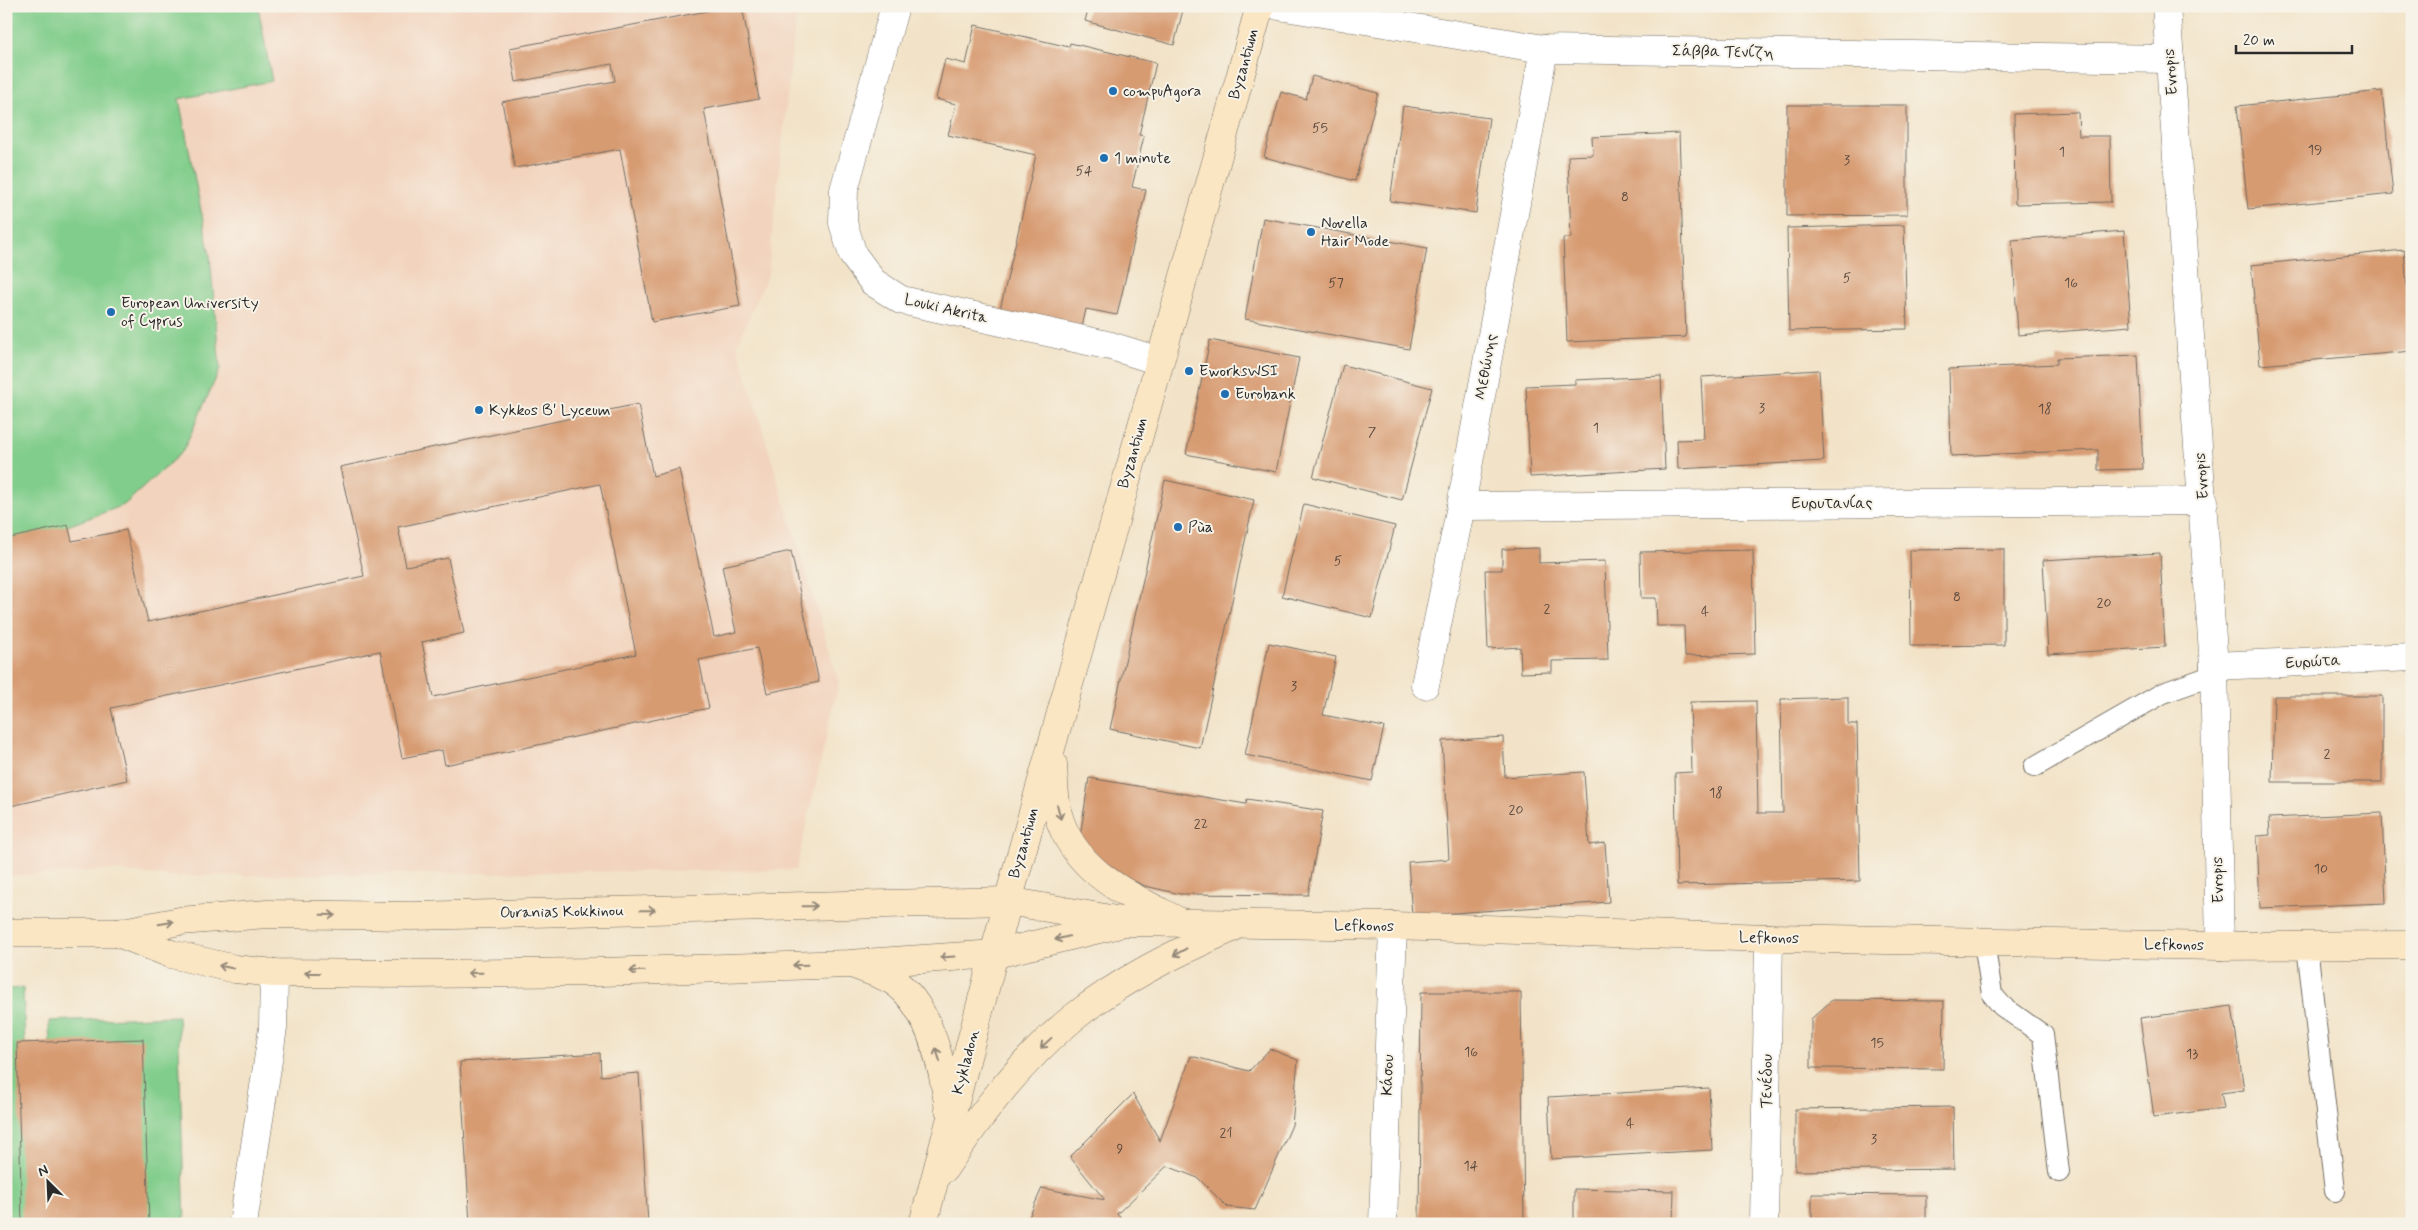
<svg xmlns="http://www.w3.org/2000/svg" width="2418" height="1230" font-family="Mynerve,sans-serif">
	<style>
		.built { fill: #f2d4be }
		.green { fill: #81cd8b; stroke: #567c5b }
		.building { fill: #d79b72; fill-rule: evenodd }
		.lines { fill: none; stroke-linecap: round; stroke-linejoin: round }
		.lane-casing { stroke: #716b62; stroke-width: 22 }
		.street-casing { stroke: #716b62; stroke-width: 29 }
		.secondary-casing { stroke: #716b62; stroke-width: 29 }
		.lane { stroke: #fff; stroke-width: 20 }
		.street { stroke: #fff; stroke-width: 28 }
		.secondary { stroke: #fbe6c4; stroke-width: 28 }
		.oneway { stroke: #938878 }
		.poi-dot { fill: #1f6fb2; stroke: #f7f3e8; stroke-width: 2 }
		.labels { text-anchor: middle; dominant-baseline: central; stroke-width: 4; stroke-linejoin: round; paint-order: stroke }
		.number-label { font-size: 14px; fill: #56473d }
		.street-label { font-size: 16px; fill: #2b2b2b; stroke: #f7f3e8 }
		.poi-label { font-size: 16px; fill: #2b2b2b; stroke: #f7f3e8; text-anchor: start }
	</style>
	<rect width="100%" height="100%" fill="#f7f3e8"/>
	<filter id="ink" filterUnits="userSpaceOnUse"><feTurbulence type="fractalNoise" baseFrequency=".02" numOctaves="2"/><feDisplacementMap in="SourceGraphic" scale="10" xChannelSelector="R" yChannelSelector="G"/><feConvolveMatrix kernelMatrix="1 2 1 2 8 2 1 2 1" color-interpolation-filters="sRGB"/></filter>
	<filter id="wash" filterUnits="userSpaceOnUse"><feTurbulence type="fractalNoise" baseFrequency=".0096" numOctaves="4" result="noise"/><feDisplacementMap in="SourceGraphic" scale="20" xChannelSelector="R" yChannelSelector="G"/><feGaussianBlur stdDeviation="1.12" result="paint"/><feColorMatrix in="noise" values="0 0 0 0 0 0 0 0 0 0 0 0 0 0 0 0 0 1.4 0 .05"/><feComposite in="paint" operator="in"/></filter>
	<g filter="url(#wash)">
		<rect width="100%" height="100%" fill="#f2e3c8"/>
		<!-- built -->
		<polygon class="built" points="6,6 797,6 768,274 737,345 839,682 796,870 164,876 108,870 6,876"/>
		<!-- green -->
		<g class="green">
			<polygon points="6,6 258,6 272,81 179,99 210,256 220,369 183,451 124,505 6,549"/>
			<polygon points="23,988 31,1224 6,1224 6,989"/>
			<polygon points="178,1016 185,1224 56,1224 49,1021"/>
		</g>
		<g id="blocks">
			<!-- building -->
			<g class="building">
				<polygon points="734,6 742,6 759,99 704,109 740,306 652,322 620,149 515,168 502,102 615,81 612,64 516,82 510,48"/>
				<polygon points="1089,6 1184,6 1174,45 1085,21"/>
				<polygon points="975,25 1069,47 1070,43 1156,63 1139,135 1144,136 1132,187 1146,190 1117,315 1086,309 1081,332 999,314 1036,155 948,135 956,104 936,99 945,59 966,64"/>
				<polygon points="1312,76 1378,93 1355,181 1264,157 1281,92 1306,99"/>
				<polygon points="2382,91 2393,194 2248,209 2237,106"/>
				<polygon points="1787,105 1907,105 1907,215 1787,216"/>
				<polygon points="1403,106 1489,118 1476,213 1390,201"/>
				<polygon points="2078,112 2079,136 2110,136 2111,202 2015,204 2014,114"/>
				<polygon points="1679,133 1686,337 1567,342 1563,238 1571,238 1568,156 1593,155 1592,137"/>
				<polygon points="1263,218 1427,248 1409,349 1245,319"/>
				<polygon points="1904,225 1907,329 1789,331 1787,228"/>
				<polygon points="2124,231 2131,326 2018,335 2012,240"/>
				<polygon points="2404,250 2412,351 2260,365 2251,265"/>
				<polygon points="1210,340 1299,358 1276,472 1186,454"/>
				<polygon points="2138,355 2143,469 2098,470 2098,450 1951,456 1949,369 2057,364 2057,358"/>
				<polygon points="1343,365 1432,388 1402,500 1313,477"/>
				<polygon points="1819,370 1824,461 1678,469 1677,440 1704,439 1701,377"/>
				<polygon points="1661,376 1665,469 1530,477 1526,386 1575,384 1575,380"/>
				<path d="M638,404L653,476L679,469L714,637L736,632L722,566L791,551L819,682L767,693L757,648L699,660L709,708L445,765L442,750L402,758L380,651L111,708L127,780L6,807V539L68,525L72,541L126,530L148,622L364,576L340,467ZM600,484L636,654L433,697L422,642L464,633L448,558L406,566L398,527Z"/>
				<polygon points="1165,480 1254,500 1200,748 1110,729"/>
				<polygon points="1304,504 1395,526 1372,618 1282,596"/>
				<polygon points="1539,548 1539,563 1605,561 1608,660 1552,661 1552,672 1521,673 1520,647 1488,649 1485,570 1502,570 1502,549"/>
				<polygon points="2004,549 2004,645 1911,646 1910,550"/>
				<polygon points="1753,550 1755,654 1685,656 1684,626 1657,626 1656,598 1641,598 1640,552"/>
				<polygon points="2160,553 2165,647 2048,654 2043,560"/>
				<polygon points="1269,643 1336,657 1323,715 1384,727 1372,781 1245,755"/>
				<polygon points="2274,696 2382,696 2382,782 2272,782"/>
				<polygon points="1848,697 1848,724 1857,724 1860,881 1677,885 1675,773 1692,772 1690,702 1756,701 1758,813 1783,813 1781,699"/>
				<polygon points="1503,737 1505,777 1584,772 1589,845 1605,843 1609,902 1412,916 1408,862 1449,859 1442,741"/>
				<polygon points="1089,778 1246,804 1247,799 1323,811 1308,895 1180,894 1145,886 1109,870 1080,837"/>
				<polygon points="2382,813 2386,903 2260,908 2257,836 2270,835 2269,818"/>
				<polygon points="1421,992 1521,992 1524,1221 1419,1223"/>
				<polygon points="1832,1000 1944,1001 1943,1069 1811,1068 1811,1019"/>
				<polygon points="2232,1006 2244,1090 2221,1093 2224,1108 2154,1117 2140,1018"/>
				<polygon points="143,1039 149,1224 22,1224 17,1043"/>
				<polygon points="1270,1049 1298,1060 1292,1125 1255,1210 1227,1207 1198,1178 1167,1166 1117,1214 1125,1224 1026,1224 1042,1188 1105,1200 1070,1157 1133,1094 1160,1141 1191,1056 1249,1071"/>
				<polygon points="600,1053 601,1076 639,1073 648,1224 470,1224 460,1062"/>
				<polygon points="1709,1088 1712,1150 1551,1159 1548,1097"/>
				<polygon points="1953,1107 1954,1169 1795,1171 1795,1109"/>
				<polygon points="1574,1189 1674,1191 1673,1224 1574,1224"/>
				<polygon points="1812,1194 1926,1195 1926,1224 1812,1224"/>
			</g>
		</g>
	</g>
	<g filter="url(#ink)">
		<use href="#blocks" fill-opacity="0" stroke="#716b62" stroke-width="1"/>
		<g class="lines">
			<!-- lane casing -->
			<g class="lane-casing">
				<g id="lane">
					<polyline points="2034,767 2163,693 2214,675"/>
					<polyline points="1984,942 1992,994 2002,1006 2043,1035 2059,1172"/>
					<polyline points="2307,946 2335,1191"/>
				</g>
			</g>
			<!-- street casing -->
			<g class="street-casing">
				<g id="street">
					<polyline points="895,6 844,190 843,223 853,255 873,282 901,300 1111,346 1159,361"/>
					<polyline points="1279,6 1544,49 2170,59"/>
					<polyline points="2166,6 2214,666 2220,946"/>
					<polyline points="1461,506 2204,501"/>
					<polyline points="2214,666 2412,657"/>
					<polyline points="1425,685 1461,506 1544,49"/>
					<polyline points="243,1224 273,1028 274,973"/>
					<polyline points="1383,1224 1393,926"/>
					<polyline points="1764,1224 1769,938"/>
				</g>
			</g>
			<!-- secondary casing -->
			<g class="secondary-casing">
				<g id="secondary">
					<path d="M1053,764C1054,780 1054,798 1058,814C1074,872 1129,895 1178,921"/>
					<polyline points="6,933 118,933 180,921 267,914 412,916 1008,901 1127,922 1393,926 1769,938 2220,946 2412,945"/>
					<polyline points="118,933 171,954 235,969 274,973 409,974 602,972 849,964 996,954 1116,925"/>
					<path d="M857,966C870,971 885,975 896,983C931,1009 943,1069 949,1109"/>
					<path d="M944,1169C981,1114 1021,1060 1073,1018C1120,980 1177,952 1232,928"/>
					<polyline points="923,1224 1008,901 1260,6"/>
				</g>
			</g>
			<!-- lane -->
			<use href="#lane" class="lane"/>
			<!-- street -->
			<use href="#street" class="street"/>
			<!-- secondary -->
			<use href="#secondary" class="secondary"/>
		</g>
		<!-- one-way arrows -->
		<defs><path id="oneway-shaft" d="M-6 0H5M1.5-3L5.5 0L1.5 3" fill="none" stroke-width="1.6" stroke-linecap="round" stroke-linejoin="round" transform="scale(1.25)"/></defs>
		<g class="oneway">
			<use href="#oneway-shaft" transform="translate(1059 812) rotate(76)"/>
			<use href="#oneway-shaft" transform="translate(810 906) rotate(-1)"/>
			<use href="#oneway-shaft" transform="translate(648 910) rotate(-1)"/>
			<use href="#oneway-shaft" transform="translate(328 915) rotate(1)"/>
			<use href="#oneway-shaft" transform="translate(166 923) rotate(-9)"/>
			<use href="#oneway-shaft" transform="translate(1062 938) rotate(166)"/>
			<use href="#oneway-shaft" transform="translate(1180 952) rotate(151)"/>
			<use href="#oneway-shaft" transform="translate(947 957) rotate(176)"/>
			<use href="#oneway-shaft" transform="translate(800 965) rotate(178)"/>
			<use href="#oneway-shaft" transform="translate(226 967) rotate(-169)"/>
			<use href="#oneway-shaft" transform="translate(637 971) rotate(178)"/>
			<use href="#oneway-shaft" transform="translate(312 973) rotate(-180)"/>
			<use href="#oneway-shaft" transform="translate(475 973) rotate(179)"/>
			<use href="#oneway-shaft" transform="translate(1046 1043) rotate(137)"/>
			<use href="#oneway-shaft" transform="translate(938 1055) rotate(-108)"/>
		</g>
	</g>
	<!-- markers -->
	<g class="poi-dot">
		<circle cx="1113" cy="91" r="5"/>
		<circle cx="1104" cy="158" r="5"/>
		<circle cx="1311" cy="232" r="5"/>
		<circle cx="111" cy="312" r="5"/>
		<circle cx="1189" cy="371" r="5"/>
		<circle cx="1225" cy="394" r="5"/>
		<circle cx="479" cy="410" r="5"/>
		<circle cx="1178" cy="527" r="5"/>
	</g>
	<g class="labels">
		<!-- number labels -->
		<g class="number-label">
			<text x="1320" y="128">55</text>
			<text x="2315" y="150">19</text>
			<text x="2062" y="152">1</text>
			<text x="1847" y="160">3</text>
			<text x="1084" y="171">54</text>
			<text x="1625" y="197">8</text>
			<text x="1847" y="278">5</text>
			<text x="1336" y="283">57</text>
			<text x="2071" y="283">16</text>
			<text x="1762" y="408">3</text>
			<text x="2045" y="409">18</text>
			<text x="1596" y="428">1</text>
			<text x="1372" y="432">7</text>
			<text x="1338" y="561">5</text>
			<text x="1957" y="597">8</text>
			<text x="2104" y="603">20</text>
			<text x="1547" y="609">2</text>
			<text x="1705" y="612">4</text>
			<text x="1294" y="686">3</text>
			<text x="2327" y="754">2</text>
			<text x="1716" y="793">18</text>
			<text x="1516" y="810">20</text>
			<text x="1201" y="824">22</text>
			<text x="2321" y="869">10</text>
			<text x="1877" y="1043">15</text>
			<text x="1471" y="1052">16</text>
			<text x="2192" y="1054">13</text>
			<text x="1630" y="1124">4</text>
			<text x="1226" y="1133">21</text>
			<text x="1874" y="1139">3</text>
			<text x="1120" y="1149">9</text>
			<text x="1471" y="1166">14</text>
		</g>
		<!-- street labels -->
		<g class="street-label">
			<text transform="translate(1723 52) rotate(1)">Σάββα Τενίζη</text>
			<text transform="translate(1244 64) rotate(-74)">Byzantium</text>
			<text transform="translate(2171 72) rotate(-94)">Evropis</text>
			<text transform="translate(946 309) rotate(13)">Louki Akrita</text>
			<text transform="translate(1486 367) rotate(-80)">Μεθώνης</text>
			<text transform="translate(1133 453) rotate(-74)">Byzantium</text>
			<text transform="translate(2202 476) rotate(-94)">Evropis</text>
			<text x="1832" y="503">Ευρυτανίας</text>
			<text transform="translate(2313 662) rotate(-3)">Ευρώτα</text>
			<text transform="translate(1024 843) rotate(-74)">Byzantium</text>
			<text transform="translate(2218 880) rotate(-91)">Evropis</text>
			<text transform="translate(562 912) rotate(-1)">Ouranias Kokkinou</text>
			<text transform="translate(1364 926) rotate(1)">Lefkonos</text>
			<text transform="translate(1769 938) rotate(1)">Lefkonos</text>
			<text transform="translate(2174 945) rotate(1)">Lefkonos</text>
			<text transform="translate(966 1062) rotate(-75)">Kykladon</text>
			<text transform="translate(1388 1075) rotate(-88)">Κάσου</text>
			<text transform="translate(1767 1081) rotate(-89)">Τενέδου</text>
		</g>
		<!-- poi labels -->
		<g class="poi-label">
			<text x="1123" y="91">compuAgora</text>
			<text x="1114" y="158">1 minute</text>
			<text x="1321" y="223">Novella<tspan x="1321" dy="18">Hair Mode</tspan></text>
			<text x="121" y="303">European University<tspan x="121" dy="18">of Cyprus</tspan></text>
			<text x="1199" y="371">EworksWSI</text>
			<text x="1235" y="394">Eurobank</text>
			<text x="489" y="410">Kykkos B' Lyceum</text>
			<text x="1188" y="527">Pùa</text>
		</g>
	</g>
	<!-- margin -->
	<rect width="2418" height="1230" fill="none" stroke="#f7f3e8" stroke-width="25"/>
	<!-- north arrow -->
	<g transform="translate(48 1182) rotate(336)" stroke="#f7f3e8" stroke-width="4" paint-order="stroke">
	<path d="M0-4L9 19L0 12L-9 19Z" fill="#2b2b2b"/>
	<text y="-8" font-size="14" font-weight="bold" text-anchor="middle" fill="#2b2b2b">N</text>
	</g>
	<!-- scale -->
	<path d="M2236 45v8h116v-8" fill="none" stroke="#2b2b2b" stroke-width="2.5"/>
	<text x="2243" y="45" font-size="15" fill="#2b2b2b" stroke="#f7f3e8" stroke-width="4" paint-order="stroke">20 m</text>
</svg>
